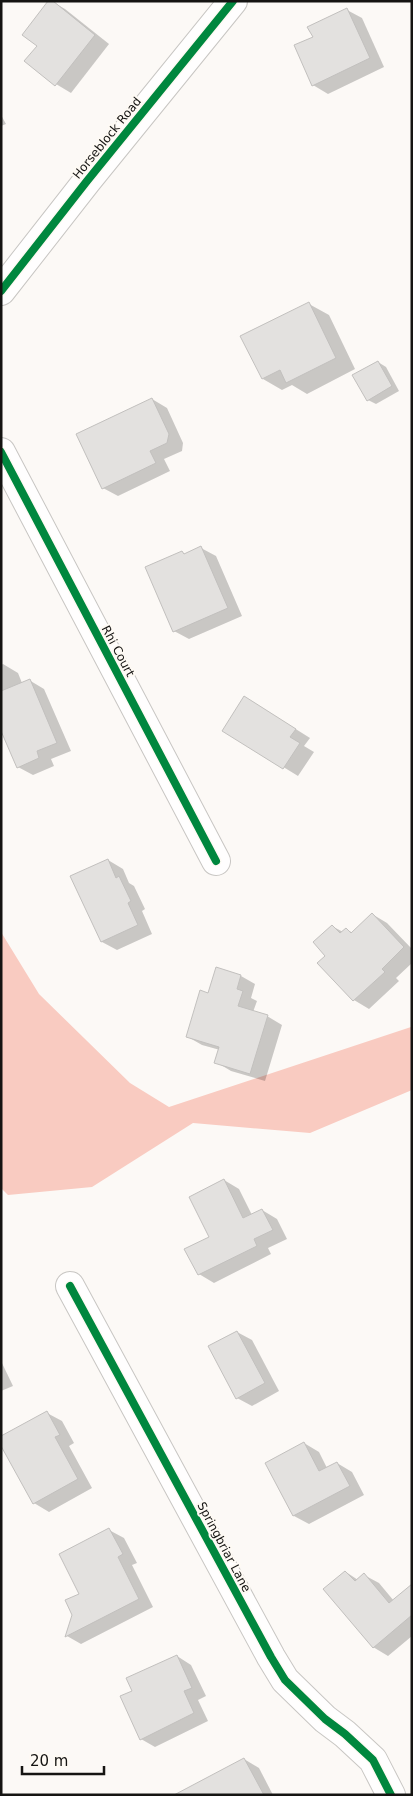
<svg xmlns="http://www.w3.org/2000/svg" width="413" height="1796" font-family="'DejaVu Sans',sans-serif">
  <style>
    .forest { fill: #f9cbc1 }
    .shadow { fill: #0003 }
    .building { fill: #e3e1df; stroke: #c2c0be }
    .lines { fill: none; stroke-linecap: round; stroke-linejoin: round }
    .minor-casing { stroke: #c8c6c3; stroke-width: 30 }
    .minor { stroke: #fffefe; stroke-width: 28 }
    .cycleway-casing { stroke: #fefaf4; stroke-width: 11 }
    .cycleway { stroke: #00873e; stroke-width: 8 }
    .labels { text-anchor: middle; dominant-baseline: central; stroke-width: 4; stroke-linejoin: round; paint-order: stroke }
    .street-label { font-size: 12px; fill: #151412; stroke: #fefaf4 }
  </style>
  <rect width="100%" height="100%" fill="#fcf9f6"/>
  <!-- forest -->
  <polygon class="forest" points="1,932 39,994 130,1083 169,1107 411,1027 412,1090 310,1133 193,1123 92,1187 8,1195 1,1188"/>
  <!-- shadow -->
  <g class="shadow">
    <polygon points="51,1 65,9 109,44 71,93 56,84 38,46"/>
    <polygon points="347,10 362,18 384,67 328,94 313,85 314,37"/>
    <polygon points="1,115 6,124 1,126"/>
    <polygon points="309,304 329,315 355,369 307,394 292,385 282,390 263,379"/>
    <polygon points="378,362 386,367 399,391 376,404 368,400"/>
    <polygon points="152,399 167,408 183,443 182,451 164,459 170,471 118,496 103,488"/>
    <polygon points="201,548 216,556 242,616 189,639 174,631 182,552 186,555"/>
    <polygon points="3,664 18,673 22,683 29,680 44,689 71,751 51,759 54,766 33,775 18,767 1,730 1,665"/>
    <polygon points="259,706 310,738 304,746 314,752 298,776 223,730"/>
    <polygon points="108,860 123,869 129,883 134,886 145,909 142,911 152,934 117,950 102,942 72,877"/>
    <polygon points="372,914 387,923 412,949 412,963 396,978 399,981 369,1009 354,1000 327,956 332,926 343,932 346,929 353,933"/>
    <polygon points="241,976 255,984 251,998 257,1001 253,1012 267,1016 282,1025 265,1081 231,1071 216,1062 220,1050 202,1045 188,1037"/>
    <polygon points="224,1180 239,1189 252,1215 262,1210 277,1219 287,1239 268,1248 271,1254 214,1283 199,1274 211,1237"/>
    <polygon points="237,1332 252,1340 279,1391 252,1406 237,1398"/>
    <polygon points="1,1361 13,1386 1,1391"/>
    <polygon points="47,1413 62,1421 74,1443 69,1446 92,1488 49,1512 34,1503"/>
    <polygon points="304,1443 319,1452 327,1468 337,1463 352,1472 364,1495 309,1524 294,1516 267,1463"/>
    <polygon points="109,1530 124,1538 137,1563 132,1565 153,1607 81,1644 67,1636"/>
    <polygon points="346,1572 358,1580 364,1575 379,1583 394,1601 412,1595 412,1636 388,1656 373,1647"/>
    <polygon points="177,1656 191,1665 206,1696 198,1700 208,1721 155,1747 141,1739 134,1691"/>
    <polygon points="244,1759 259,1768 273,1795 210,1795"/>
  </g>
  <!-- building -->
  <g class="building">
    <polygon points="48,1 53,1 95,35 55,86 24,61 37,46 22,35"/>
    <polygon points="347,8 370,58 312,86 294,45 313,37 307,27"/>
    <polygon points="309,302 336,358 286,383 280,370 262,379 240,336"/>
    <polygon points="378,361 392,386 367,401 352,375"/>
    <polygon points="152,398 169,434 167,443 150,451 156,463 102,489 76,434"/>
    <polygon points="201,546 228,608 173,632 145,567 182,551 184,554"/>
    <polygon points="30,679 57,743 37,751 39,758 17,768 1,731 1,691"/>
    <polygon points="244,696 296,729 290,737 300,743 283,769 222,731"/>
    <polygon points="108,859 116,878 119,876 131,901 128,903 138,925 101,942 70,876"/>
    <polygon points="372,913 404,947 382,969 385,972 353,1001 317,963 325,956 313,942 332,925 340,933 346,928 351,933"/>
    <polygon points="216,967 241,975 237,989 243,991 238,1006 268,1015 250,1074 214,1063 219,1047 186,1037 200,990 208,993"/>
    <polygon points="224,1179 243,1218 262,1209 273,1230 254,1239 257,1246 198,1275 184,1249 209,1237 189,1197"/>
    <polygon points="237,1331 265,1383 236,1399 208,1346"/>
    <polygon points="47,1411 60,1435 55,1437 78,1479 33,1504 1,1446 1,1436"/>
    <polygon points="304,1442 319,1471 337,1462 350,1486 293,1516 265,1463"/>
    <polygon points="109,1528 123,1554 118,1557 139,1599 65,1637 72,1615 65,1600 79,1594 59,1554"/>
    <polygon points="345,1571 355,1581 364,1573 389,1603 412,1584 412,1615 373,1648 323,1589"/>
    <polygon points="177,1655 192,1688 184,1691 194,1713 140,1740 120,1696 132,1691 126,1678"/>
    <polygon points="244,1758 264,1795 174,1795"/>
  </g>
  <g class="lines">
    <defs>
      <g id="minor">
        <polyline points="1,291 87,181 233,1"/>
        <polyline points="1,452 216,861"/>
        <polyline points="70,1286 271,1657 285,1680 325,1719 345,1734 373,1760 391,1795"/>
      </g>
    </defs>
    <!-- minor casing -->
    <use href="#minor" class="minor-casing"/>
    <!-- minor -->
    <use href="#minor" class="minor"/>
    <defs>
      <g id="cycleway">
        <polyline points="1,291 87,181 233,1"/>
        <polyline points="1,452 216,861"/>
        <polyline points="70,1286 271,1657 285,1680 325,1719 345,1734 373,1760 391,1795"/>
      </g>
    </defs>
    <!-- cycleway casing -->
    <use href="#cycleway" class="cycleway-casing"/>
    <!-- cycleway -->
    <use href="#cycleway" class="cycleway"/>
  </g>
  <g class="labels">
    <!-- street labels -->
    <g class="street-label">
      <text transform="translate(107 138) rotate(-51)">Horseblock Road</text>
      <text transform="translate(118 651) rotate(62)">Rhi Court</text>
      <text transform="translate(224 1547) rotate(62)">Springbriar Lane</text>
    </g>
  </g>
  <!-- border -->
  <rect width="413" height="1796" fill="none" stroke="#151412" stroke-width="5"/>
  <!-- scale -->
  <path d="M22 1766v8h82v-8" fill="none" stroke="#151412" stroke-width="2.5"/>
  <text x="30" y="1766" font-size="15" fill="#151412" stroke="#fefaf4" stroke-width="4" paint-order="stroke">20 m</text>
</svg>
